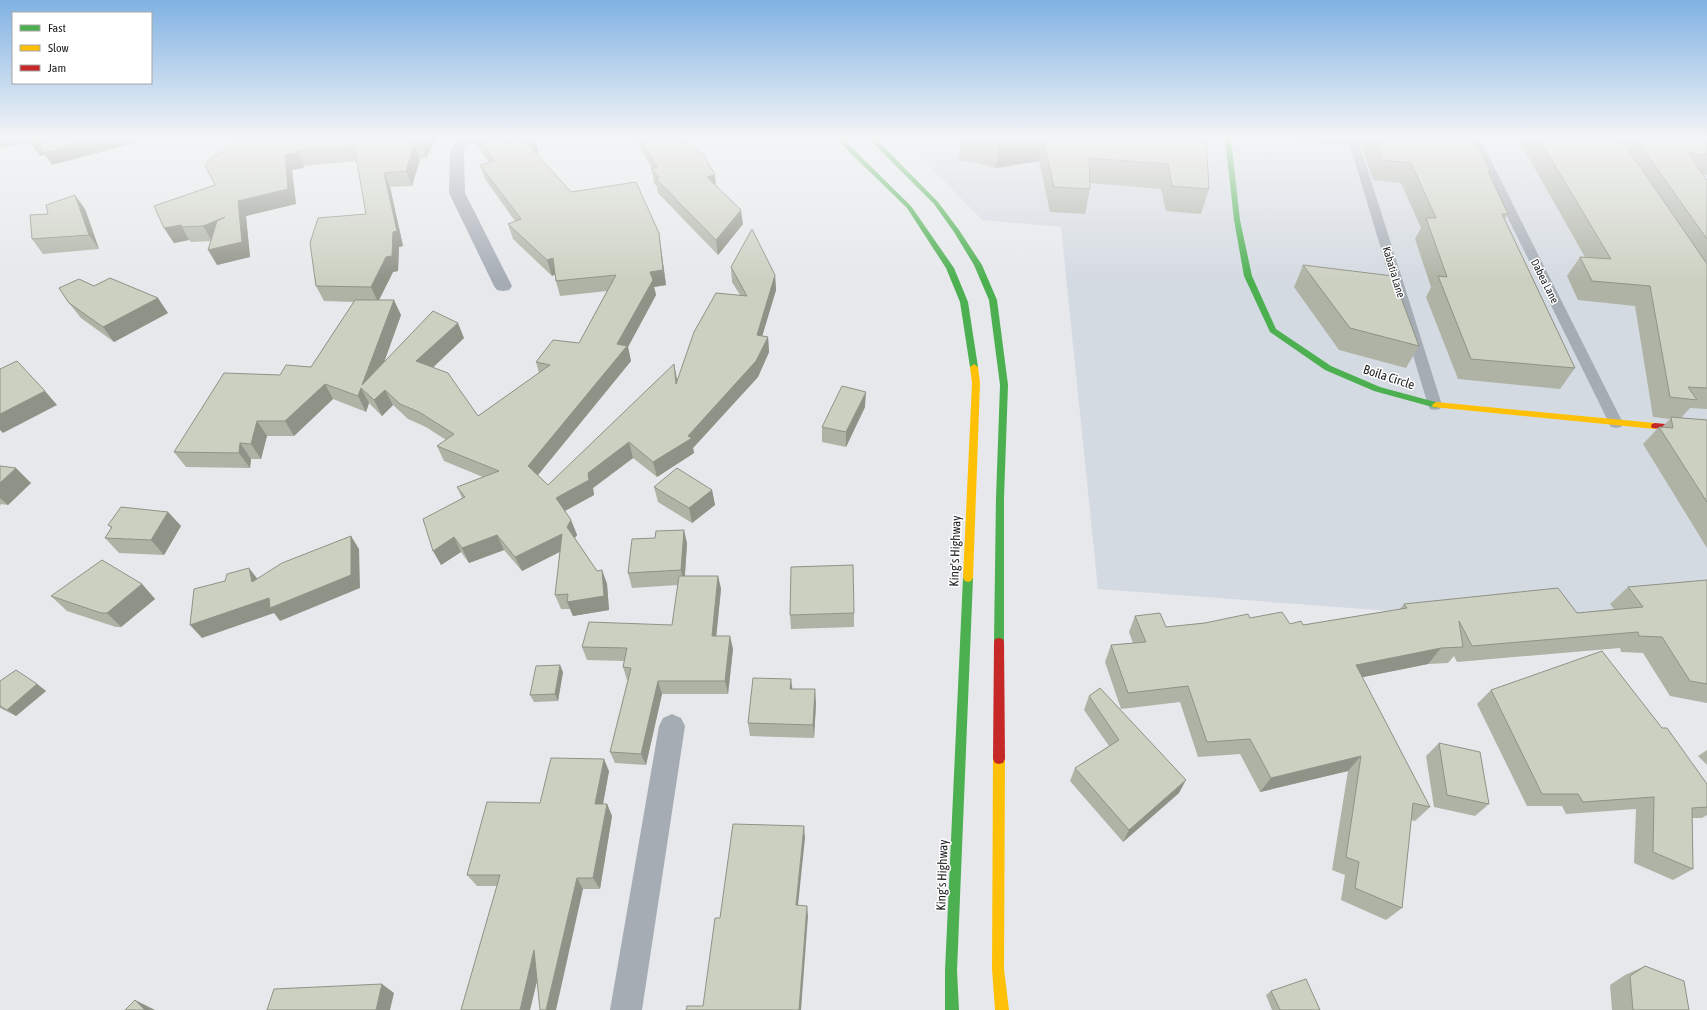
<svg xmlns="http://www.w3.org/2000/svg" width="1707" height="1010" font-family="'Asap Condensed',sans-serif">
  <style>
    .built { fill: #d4dae1 }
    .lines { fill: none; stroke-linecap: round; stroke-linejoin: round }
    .lane { fill: #a5acb4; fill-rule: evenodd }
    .street { fill: #a5acb4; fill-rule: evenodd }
    .fast { fill: #4caf50; fill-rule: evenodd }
    .slow { fill: #ffc107; fill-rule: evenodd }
    .jam { fill: #c62828; fill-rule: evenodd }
    .wall { fill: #afb3a6 }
    .shaded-wall { fill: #8f9287 }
    .building { fill: #ccd0c1; stroke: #8f9287 }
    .labels { text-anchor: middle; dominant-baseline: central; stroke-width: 3; stroke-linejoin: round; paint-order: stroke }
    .far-street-label { font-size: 11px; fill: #1d1f20; stroke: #fff }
    .street-label { font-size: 13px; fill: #1d1f20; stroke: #fff }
  </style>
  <rect width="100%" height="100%" fill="#e6e8eb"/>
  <!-- built -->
  <polygon class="built" points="903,139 1707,139 1707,618 1445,615 1098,589 1061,227 982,220"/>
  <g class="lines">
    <!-- lane -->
    <g class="lane">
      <polygon points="1348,139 1358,139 1442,405 1440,409 1435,410 1430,409 1428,405"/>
      <polygon points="1469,139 1480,139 1623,423 1621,427 1616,428 1611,427 1609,423"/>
    </g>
    <!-- street -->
    <g class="street">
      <polygon points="458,139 473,139 464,151 465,193 512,286 509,290 503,291 497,290 494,286 449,193 450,151"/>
      <polygon points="672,714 681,718 685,726 642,1010 610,1010 659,726 663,718"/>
    </g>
    <!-- fast -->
    <g class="fast">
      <polygon points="836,139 843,139 911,206 954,268 968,302 978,367 977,369 971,369 970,367 960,302 946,268 907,208"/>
      <polygon points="869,139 876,139 938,202 959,230 982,265 997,300 1008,385 1004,498 1004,642 1003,645 999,646 995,645 994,642 996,498 1000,385 989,300 974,265 954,232 934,204"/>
      <polygon points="1225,139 1231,139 1240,220 1252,276 1276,329 1331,366 1380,387 1439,403 1440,405 1439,407 1436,408 1374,391 1325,370 1270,332 1244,276 1234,220"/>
      <polygon points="968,574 971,575 973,578 957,971 959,1010 945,1010 945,971 963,578 965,575"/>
    </g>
    <!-- slow -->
    <g class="slow">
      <polygon points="974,364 978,367 980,383 973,578 971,581 968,582 965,581 963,578 972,383 970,367"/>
      <polygon points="1436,402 1655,423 1659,426 1655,429 1433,407 1432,405"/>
      <polygon points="999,754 1003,755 1005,759 1004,969 1009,1010 995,1010 992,969 993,759 995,755"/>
    </g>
    <!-- jam -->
    <g class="jam">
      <polygon points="1655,423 1707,428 1707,434 1652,428 1651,426 1652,424"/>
      <polygon points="999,638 1003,639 1004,642 1005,759 1003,763 999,764 995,763 993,759 994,642 995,639"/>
    </g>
  </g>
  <!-- wall -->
  <g class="wall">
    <polygon points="436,139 426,158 420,159 412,186 390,187 403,246 399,247 398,271 393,272 379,300 401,315 384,363 464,338 433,367 478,416 539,373 536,362 579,343 607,291 560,296 556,281 555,274 552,276 513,239 508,224 515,221 485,179 480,165 489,162 473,141 473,139 535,139 539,154 537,154 571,192 659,233 661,248 666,285 654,287 656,295 628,347 631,361 538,475 548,485 677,382 740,295 732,282 731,267 775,275 776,290 762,336 768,337 769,352 758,377 693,448 694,453 657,477 633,458 593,488 594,495 565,511 571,520 577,535 575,538 597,571 602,570 607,584 609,610 573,616 570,609 561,609 555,595 560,552 522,571 504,550 469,563 461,552 441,565 462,498 457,487 483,477 444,461 437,446 446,440 426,427 408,419 393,405 382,416 369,403 366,412 333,399 294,436 267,436 261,459 251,459 250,468 186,467 174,452 280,375 311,367 354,302 324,301 316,286 366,214 357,161 304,166 303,168 292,170 296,204 246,216 250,257 217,265 211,241 191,242 189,240 174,243 164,228 215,185 212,157"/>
    <polygon points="635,139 685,139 715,175 716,186 743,224 718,255 658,193 657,187 654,183 652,169"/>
    <polygon points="961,139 1206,139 1209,189 1201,214 1166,211 1161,189 1090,183 1090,189 1085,214 1050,212 1039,161 996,168 974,162 959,161"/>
    <polygon points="1271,139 1342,139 1340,144"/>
    <polygon points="1363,139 1474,139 1491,172 1490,174 1508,214 1505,219 1575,368 1560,389 1458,379 1426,297 1431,287 1415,239 1421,228 1401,183 1373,180 1361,143"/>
    <polygon points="1518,139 1707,139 1707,175 1703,175 1707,180 1707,409 1690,408 1681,418 1707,420 1707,548 1643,444 1659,427 1662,427 1670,419 1653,417 1635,306 1578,300 1567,276 1580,257 1585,257"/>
    <polygon points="85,209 99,249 43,254 32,239 48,214"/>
    <polygon points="1303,265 1419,346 1406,368 1339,350 1294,287"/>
    <polygon points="94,286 168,313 114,342 81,318 69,303"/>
    <polygon points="865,407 846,447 822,442 822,427"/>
    <polygon points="0,466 31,483 8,505 1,504 0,506"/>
    <polygon points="654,487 712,490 715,505 692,523 658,502"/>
    <polygon points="168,512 181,526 164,555 119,553 105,538 111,528 108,525"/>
    <polygon points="684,530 687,544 685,576 718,576 721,589 716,636 733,649 728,694 662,694 646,765 615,763 610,752 628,680 627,680 623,667 624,661 587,660 582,647 672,625 678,585 632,588 628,573 655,538"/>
    <polygon points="1707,580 1707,703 1670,696 1643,653 1621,652 1620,648 1457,662 1454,656 1448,663 1428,664 1362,677 1430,807 1415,821 1411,820 1402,908 1386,920 1341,900 1345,875 1332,870 1348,771 1260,792 1240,754 1198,757 1180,702 1121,709 1105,662 1111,645 1133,643 1129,632 1135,616 1166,627 1250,618 1290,624 1303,625 1400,609 1404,604 1577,613 1614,609 1610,604 1628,587"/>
    <polygon points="142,584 155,599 121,627 116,627 67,611 51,596"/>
    <polygon points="854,613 854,627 791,629 790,615"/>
    <polygon points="563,672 558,701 534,702 530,695"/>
    <polygon points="0,681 37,684 46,691 16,716 0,708"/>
    <polygon points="792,689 816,703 814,738 750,736 748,723"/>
    <polygon points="1491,690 1662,728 1707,784 1707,815 1702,818 1692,818 1693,869 1673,880 1634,863 1636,809 1566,814 1562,806 1527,806 1477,704"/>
    <polygon points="1089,696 1179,793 1123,842 1070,781 1075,768 1109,746 1084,710"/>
    <polygon points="1439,743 1489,804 1475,816 1434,807 1426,756"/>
    <polygon points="1707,750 1707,765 1698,756"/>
    <polygon points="609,771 603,804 607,804 612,816 600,889 583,889 537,981 530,1010 461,1010 497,886 477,886 467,875 540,803"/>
    <polygon points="1645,966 1689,1010 1612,1010 1610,985 1625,975"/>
    <polygon points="1271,991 1320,1010 1272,1010 1266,995"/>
  </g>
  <!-- shaded-wall -->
  <g class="shaded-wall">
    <polygon points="0,139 39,140 0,148"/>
    <polygon points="94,139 135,139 135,143 52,165 45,155 40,156 31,144 39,142"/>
    <polygon points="424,139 436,139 426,158 421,144"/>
    <polygon points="535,139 539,154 530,156 526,142"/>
    <polygon points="1028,139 1042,139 1039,161 996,168 999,144"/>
    <polygon points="414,144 420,159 412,186 406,171"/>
    <polygon points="297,151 304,166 303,168 292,170 296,204 246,216 250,257 217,265 208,250 238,201 285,155"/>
    <polygon points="384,173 390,187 403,246 399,247 398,271 393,272 378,302 371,287 386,257"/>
    <polygon points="715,175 716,190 707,177"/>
    <polygon points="75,195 85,209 99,249 89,235"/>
    <polygon points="741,210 743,224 718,255 716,240"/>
    <polygon points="225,217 212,241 203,226"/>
    <polygon points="181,225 189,240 174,243 164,228"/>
    <polygon points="659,233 661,248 666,285 654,287 656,295 628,347 631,361 533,481 528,466 617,344 650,272"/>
    <polygon points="553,258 558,273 552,276 547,260"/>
    <polygon points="775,275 776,290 758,350 757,335"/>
    <polygon points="158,298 168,313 114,342 103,327"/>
    <polygon points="394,300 401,315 371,398 362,385"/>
    <polygon points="458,323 464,338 423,377 416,361"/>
    <polygon points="768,337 769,352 758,377 693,448 694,453 657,477 653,462 688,436"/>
    <polygon points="674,364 677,379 679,400 676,384"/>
    <polygon points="325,384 333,399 294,436 285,421"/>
    <polygon points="361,388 369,403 366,412 358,396"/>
    <polygon points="385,390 393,405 382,416 374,400"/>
    <polygon points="45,391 57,405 3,433 0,430 0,414"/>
    <polygon points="866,392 865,407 846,447 846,432"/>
    <polygon points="257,421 267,436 261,459 251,444"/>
    <polygon points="629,442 633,458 593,488 594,495 561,513 556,498"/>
    <polygon points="240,443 251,459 250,468 239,453"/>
    <polygon points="16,468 31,483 8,505 0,498 0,483"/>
    <polygon points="712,490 715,505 692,523 689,508"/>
    <polygon points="168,512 181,526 164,555 151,540"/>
    <polygon points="571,520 577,535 572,541 567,527"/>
    <polygon points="684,530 687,544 684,585 681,570"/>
    <polygon points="562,534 567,548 522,571 515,557"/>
    <polygon points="497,535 504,550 469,563 462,548"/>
    <polygon points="351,536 359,549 360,588 280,621 274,613 202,638 190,625"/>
    <polygon points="454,537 461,552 441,565 433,551"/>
    <polygon points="249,568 259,581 252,582"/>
    <polygon points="602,570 607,584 609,610 573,616 567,602"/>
    <polygon points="718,576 721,589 715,649 712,636"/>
    <polygon points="142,584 155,599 121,627 107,613"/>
    <polygon points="730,636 733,649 728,694 725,681"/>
    <polygon points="1441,648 1428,664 1344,681 1356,665"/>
    <polygon points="560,665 563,672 558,701 555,694"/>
    <polygon points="791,679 793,693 790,689"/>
    <polygon points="658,681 662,694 646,765 641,754"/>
    <polygon points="37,684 46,691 16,716 7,710"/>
    <polygon points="815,689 816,703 814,738 813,725"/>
    <polygon points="1361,756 1348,771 1260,792 1271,778"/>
    <polygon points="604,759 609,771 601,815 595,804"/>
    <polygon points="1186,780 1179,793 1123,842 1129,830"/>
    <polygon points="607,804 612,816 600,889 593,878"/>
    <polygon points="804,826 805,838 797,915 796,905"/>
    <polygon points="577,878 583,889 556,1010 546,1010"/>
    <polygon points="807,906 808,916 801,1010 799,1010"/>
    <polygon points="534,950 542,960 530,1010 520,1010"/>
    <polygon points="382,984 394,993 390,1010 376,1010"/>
    <polygon points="135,1000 155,1010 145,1010"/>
  </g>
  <!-- building -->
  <g class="building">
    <polygon points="31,139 94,139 43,153 39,142 31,144"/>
    <polygon points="233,139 424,139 421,144 414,144 406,171 384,173 397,231 393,232 392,256 386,257 371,287 316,286 310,243 318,218 366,214 354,146 297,151 297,153 285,155 288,189 238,201 242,242 208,250 217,221 225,217 203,226 182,227 181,225 164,228 154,206 215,185 205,165 212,157 222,153"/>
    <polygon points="478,139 535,139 526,142 571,192 636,182 659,233 663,270 650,272 653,280 617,344 627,346 528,466 548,485 674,364 676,384 694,332 716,293 747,296 731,267 752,229 775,275 757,335 768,337 756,361 688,436 692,438 653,462 629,442 588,473 589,480 556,498 571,520 567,527 597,571 602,570 604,596 567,602 568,594 555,595 562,534 515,557 497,535 462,548 454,537 433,551 423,519 465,497 457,487 499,471 437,446 454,434 419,412 400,404 385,390 374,400 361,388 358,396 325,384 285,421 257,421 251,444 240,443 239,453 174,452 224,373 280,375 286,365 311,367 355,300 394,300 362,385 433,311 458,323 416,361 448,373 478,416 550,365 536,362 553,340 579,343 616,275 556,281 553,258 547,260 508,224 521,219 480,165 495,161"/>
    <polygon points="640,139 685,139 703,154 715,175 707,177 741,210 716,240 656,179 659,178 651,169 657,167"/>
    <polygon points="983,139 1028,139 999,144"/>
    <polygon points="1043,139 1206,139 1209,189 1172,186 1168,164 1089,158 1090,189 1054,187"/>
    <polygon points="1375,139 1474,139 1491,172 1488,171 1508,214 1502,214 1575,368 1471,359 1438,276 1447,277 1426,218 1436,218 1411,163 1382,160"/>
    <polygon points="1539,139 1621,139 1707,264 1707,388 1688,387 1697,400 1670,397 1650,286 1592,281 1580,257 1611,259"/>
    <polygon points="1636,139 1707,139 1707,155 1688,153 1707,180 1707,239"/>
    <polygon points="75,195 89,235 32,239 30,215 48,214 46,205"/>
    <polygon points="1303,265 1393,276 1419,346 1350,328"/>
    <polygon points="110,278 158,298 103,327 69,303 59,288 79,279 94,286"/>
    <polygon points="17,361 45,391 0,414 0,369"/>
    <polygon points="842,386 866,392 846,432 822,427"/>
    <polygon points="1671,417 1707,420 1707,502 1659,427 1673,428"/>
    <polygon points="0,466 16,468 0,483"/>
    <polygon points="677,468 712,490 689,508 654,487"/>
    <polygon points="121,507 168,512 151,540 105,538 112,527 108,525"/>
    <polygon points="684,530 681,570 628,573 632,539 655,538 656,531"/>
    <polygon points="351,536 351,575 270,608 269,598 190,625 194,589 225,581 227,574 249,568 252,582 282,563"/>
    <polygon points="102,560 142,584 107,613 101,613 51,596"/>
    <polygon points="853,565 854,613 790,615 791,567"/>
    <polygon points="679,576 718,576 712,636 730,636 725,681 658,681 641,754 610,752 631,668 623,667 627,648 582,647 589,622 672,625"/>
    <polygon points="1707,580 1707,684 1690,681 1662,637 1639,636 1638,632 1472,646 1459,621 1463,647 1441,648 1356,665 1430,807 1413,803 1402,908 1355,888 1359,862 1346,857 1361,756 1271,778 1250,739 1207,742 1188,686 1128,693 1111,645 1146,642 1135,616 1160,613 1166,627 1205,623 1248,614 1250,618 1282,612 1290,624 1301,621 1303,625 1407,608 1404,604 1558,588 1577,613 1643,607 1628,587"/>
    <polygon points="1602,651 1662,728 1667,728 1707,784 1707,807 1692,808 1693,869 1653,852 1654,797 1583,802 1578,794 1542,794 1491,690"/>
    <polygon points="560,665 555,694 530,695 536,666"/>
    <polygon points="16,670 37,684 7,710 0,706 0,681"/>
    <polygon points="753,678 791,679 790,689 815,689 813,725 748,723"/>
    <polygon points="1100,688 1186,780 1129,830 1075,768 1119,740 1089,696"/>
    <polygon points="1439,743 1480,752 1489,804 1447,795"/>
    <polygon points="551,758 604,759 595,804 607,804 593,878 577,878 546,1010 540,1010 534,950 520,1010 461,1010 500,875 467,875 487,802 540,803"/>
    <polygon points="733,824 804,826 796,905 807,906 799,1010 686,1010 687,1006 703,1006 715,918 720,918"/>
    <polygon points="1645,966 1684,981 1689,1010 1633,1010 1630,976"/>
    <polygon points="1306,979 1320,1010 1280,1010 1271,991"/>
    <polygon points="382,984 376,1010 267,1010 274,989"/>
    <polygon points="135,1000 145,1010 125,1010"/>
  </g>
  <!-- sky -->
  <linearGradient id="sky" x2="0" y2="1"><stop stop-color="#80b2e3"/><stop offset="0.49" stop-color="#f4f5f6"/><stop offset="1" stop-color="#f4f5f6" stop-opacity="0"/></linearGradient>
  <rect width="1707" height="281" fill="url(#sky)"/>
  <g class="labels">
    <!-- far-street labels -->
    <g class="far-street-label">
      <text transform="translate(1394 272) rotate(73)">Kabatia Lane</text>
      <text transform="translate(1545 281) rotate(63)">Dabea Lane</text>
    </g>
    <!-- street labels -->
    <g class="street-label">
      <text transform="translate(1389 377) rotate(18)">Boila Circle</text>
      <text transform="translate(955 551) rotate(-88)">King's Highway</text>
      <text transform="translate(942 875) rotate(-88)">King's Highway</text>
    </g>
  </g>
  <!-- legend -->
  <rect x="12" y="12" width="140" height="72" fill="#ffffff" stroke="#a5a5a6"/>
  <rect x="20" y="25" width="20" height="6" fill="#4caf50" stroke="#a5a5a6"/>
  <text x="48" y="32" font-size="12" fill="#1d1f20">Fast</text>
  <rect x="20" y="45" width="20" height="6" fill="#ffc107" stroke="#a5a5a6"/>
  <text x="48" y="52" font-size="12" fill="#1d1f20">Slow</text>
  <rect x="20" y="65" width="20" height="6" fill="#c62828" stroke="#a5a5a6"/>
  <text x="48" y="72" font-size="12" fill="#1d1f20">Jam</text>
</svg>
